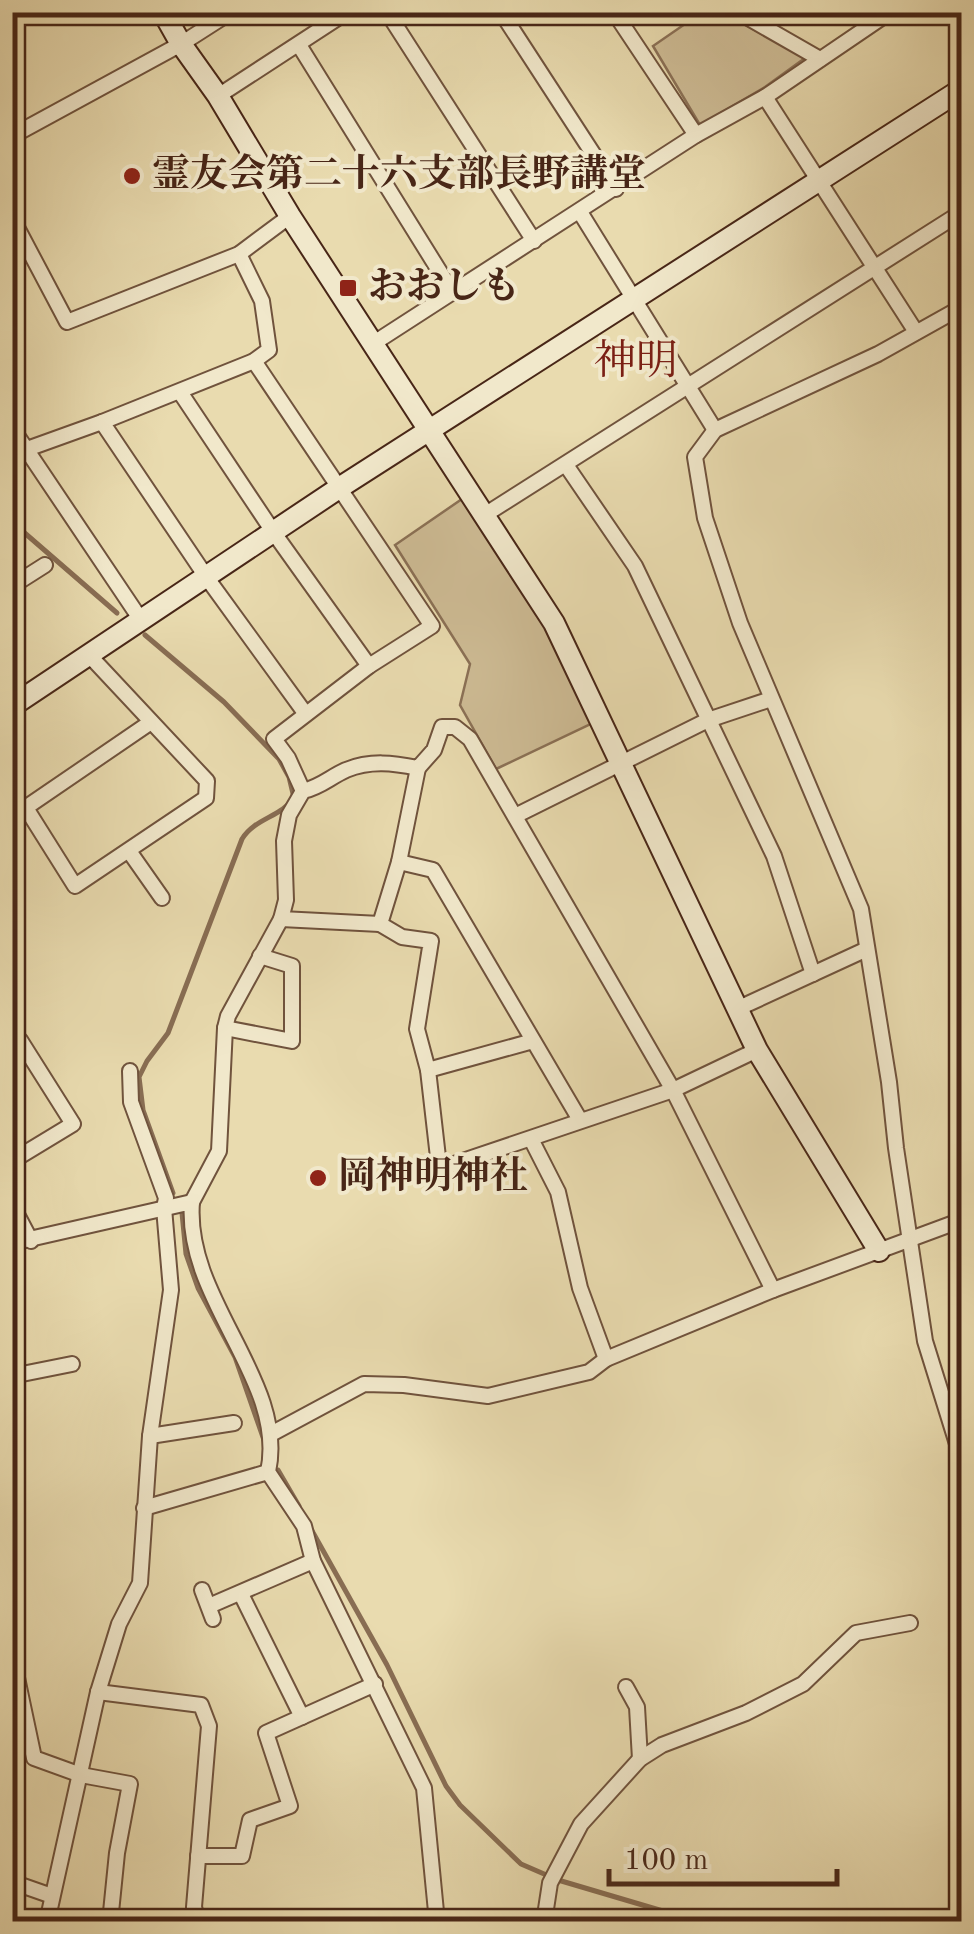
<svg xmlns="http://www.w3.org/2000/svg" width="974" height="1934" font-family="'Old Standard TT','Noto Serif JP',serif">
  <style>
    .green { fill: #cebc95; stroke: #8b7156; stroke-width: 2.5 }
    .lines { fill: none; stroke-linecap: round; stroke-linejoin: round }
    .stream { stroke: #886d53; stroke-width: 5 }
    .street-casing { stroke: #70533d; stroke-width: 18 }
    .secondary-casing { stroke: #482617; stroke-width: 24 }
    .street { stroke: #f1e8cb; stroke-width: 14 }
    .secondary { stroke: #f1e8cb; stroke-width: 20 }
    .poi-dot { fill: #8f2418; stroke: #f1e8cb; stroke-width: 4 }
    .labels { text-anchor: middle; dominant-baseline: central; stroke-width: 8; stroke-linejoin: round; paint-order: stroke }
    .poi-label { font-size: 38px; font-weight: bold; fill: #482617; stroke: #f1e8cb; text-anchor: start }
    .quarter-label { font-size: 42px; fill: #7a1f14; stroke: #f1e8cb }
  </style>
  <rect width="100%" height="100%" fill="#e9dbaf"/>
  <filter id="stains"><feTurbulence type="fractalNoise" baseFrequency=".002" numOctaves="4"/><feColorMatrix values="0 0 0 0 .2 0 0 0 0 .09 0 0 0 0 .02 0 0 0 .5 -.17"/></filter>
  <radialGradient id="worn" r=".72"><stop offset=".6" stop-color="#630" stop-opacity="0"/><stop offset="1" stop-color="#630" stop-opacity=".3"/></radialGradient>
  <!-- green -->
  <g class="green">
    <polygon points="701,13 724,13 805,58 765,87 700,125 653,46"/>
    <polygon points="462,499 555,637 593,723 496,769 460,705 470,664 395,545"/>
  </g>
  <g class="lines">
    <!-- stream -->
    <g class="stream">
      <polyline points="12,522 117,613"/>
      <path d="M145,635L224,702L279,759L289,777L294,798C281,817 255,818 242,839L168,1033L147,1061L139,1077L143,1110L173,1193"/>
      <polyline points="182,1213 186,1254 198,1288 235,1357 265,1443"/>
      <polyline points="278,1470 299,1506"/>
      <polyline points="311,1529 387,1665 446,1786 460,1805 521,1864 558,1880 700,1922"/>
    </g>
    <defs>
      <g id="street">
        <polyline points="387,12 534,241"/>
        <polyline points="501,12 616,189"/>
        <polyline points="614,12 696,135"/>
        <polyline points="738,12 820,59"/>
        <polyline points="299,45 453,293"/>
        <polyline points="218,96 347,12"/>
        <polyline points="765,97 916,332"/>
        <polyline points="12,136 181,44 231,12"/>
        <polyline points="580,212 715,430"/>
        <polyline points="12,218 67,322 239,254 290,216"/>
        <polyline points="239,254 262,301 269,350 254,361 102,422 207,578 305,713"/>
        <polyline points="962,307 878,354 715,430 695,457 705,518 740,623 861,909 889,1082 896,1148 925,1341 962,1460"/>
        <polyline points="374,343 696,135 765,97 890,12"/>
        <polyline points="254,361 432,626 369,666 274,739 288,758 303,791"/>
        <polyline points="180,392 274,533 369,666"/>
        <polyline points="12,428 141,620"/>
        <polyline points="27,449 102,422"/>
        <polyline points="566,465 635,566 774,856 813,974"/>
        <polyline points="483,516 962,212"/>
        <polyline points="12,586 45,565"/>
        <polyline points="418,768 399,862 380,924 402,937 431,941 417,1029 428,1070"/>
        <polyline points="26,808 75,886 206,798 207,781 89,655"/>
        <polyline points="515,816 708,720 771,699"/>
        <polyline points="12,817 151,722"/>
        <polyline points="129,851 162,898"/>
        <polyline points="399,862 433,870 580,1120"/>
        <polyline points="281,919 380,924"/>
        <polyline points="739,1008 867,949"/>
        <polyline points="225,1028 292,1041 292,966 260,956"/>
        <polyline points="533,1041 428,1070 439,1166 451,1165 673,1090 757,1050"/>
        <polyline points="12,1044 20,1040 73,1124 12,1161"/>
        <polyline points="531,1139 558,1192 580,1288 606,1359 773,1290 962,1220"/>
        <path d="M192,1202L219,1151L225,1028L228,1016L281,919L286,900L284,841L289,815L303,791C321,787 330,777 346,770C371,760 393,763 418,768L434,750L442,727H455L470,739L673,1090L773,1290"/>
        <polyline points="12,1205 31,1241"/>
        <path d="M12,1243L192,1202C184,1300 288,1381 268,1472L304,1526L313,1561L424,1788L437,1922"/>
        <polyline points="12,1376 72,1364"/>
        <polyline points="271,1434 364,1384 404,1385 488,1396 589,1372 606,1359"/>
        <polyline points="150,1436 234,1423"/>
        <polyline points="144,1508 268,1472"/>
        <polyline points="202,1590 213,1619"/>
        <polyline points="241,1594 302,1717"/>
        <polyline points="209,1606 313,1561"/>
        <polyline points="12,1654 34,1758 81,1775 130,1784 117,1853 110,1922"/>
        <polyline points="626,1687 637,1707 640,1759"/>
        <polyline points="98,1692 201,1705 209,1726 194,1907 198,1922"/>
        <polyline points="198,1856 242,1856 250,1820 290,1806 266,1733 375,1684"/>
        <polyline points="12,1882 52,1896"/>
        <polyline points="47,1922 98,1692 119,1624 140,1583 150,1436 171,1290 164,1208 166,1198 131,1102 130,1071"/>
        <polyline points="544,1922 550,1883 581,1824 640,1759 662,1745 746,1713 803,1684 856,1633 910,1623"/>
      </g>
      <g id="secondary">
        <polyline points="163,12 181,44 218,96 290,216 554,623 757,1050 879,1251"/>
        <polyline points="12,706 339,488 962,89"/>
      </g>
    </defs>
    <!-- street casing -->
    <use href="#street" class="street-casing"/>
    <!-- secondary casing -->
    <use href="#secondary" class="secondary-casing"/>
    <!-- street -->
    <use href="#street" class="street"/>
    <!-- secondary -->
    <use href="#secondary" class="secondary"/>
  </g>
  <!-- markers -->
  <g class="poi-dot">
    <circle cx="132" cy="176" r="10"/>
    <rect x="338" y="278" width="20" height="20" rx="5"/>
    <circle cx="318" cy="1178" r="10"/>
  </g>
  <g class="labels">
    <!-- poi labels -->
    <g class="poi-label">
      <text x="152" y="176">霊友会第二十六支部長野講堂</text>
      <text x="368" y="288">おおしも</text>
      <text x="338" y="1178">岡神明神社</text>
    </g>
    <!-- quarter labels -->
    <g class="quarter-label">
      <text x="636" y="363">神明</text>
    </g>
  </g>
  <!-- margin -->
  <rect width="974" height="1934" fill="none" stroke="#e9dbaf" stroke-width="50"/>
  <rect x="15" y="15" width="944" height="1904" fill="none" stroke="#482617" stroke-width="5"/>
  <rect x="25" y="25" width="924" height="1884" fill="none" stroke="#482617" stroke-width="2.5"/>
  <!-- scale -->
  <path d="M609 1869v15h228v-15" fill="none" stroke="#482617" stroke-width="5"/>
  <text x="624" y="1869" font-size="30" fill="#482617" stroke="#f1e8cb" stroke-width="8" paint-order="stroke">100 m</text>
  <rect width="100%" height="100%" filter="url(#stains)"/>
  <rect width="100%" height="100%" fill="url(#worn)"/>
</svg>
